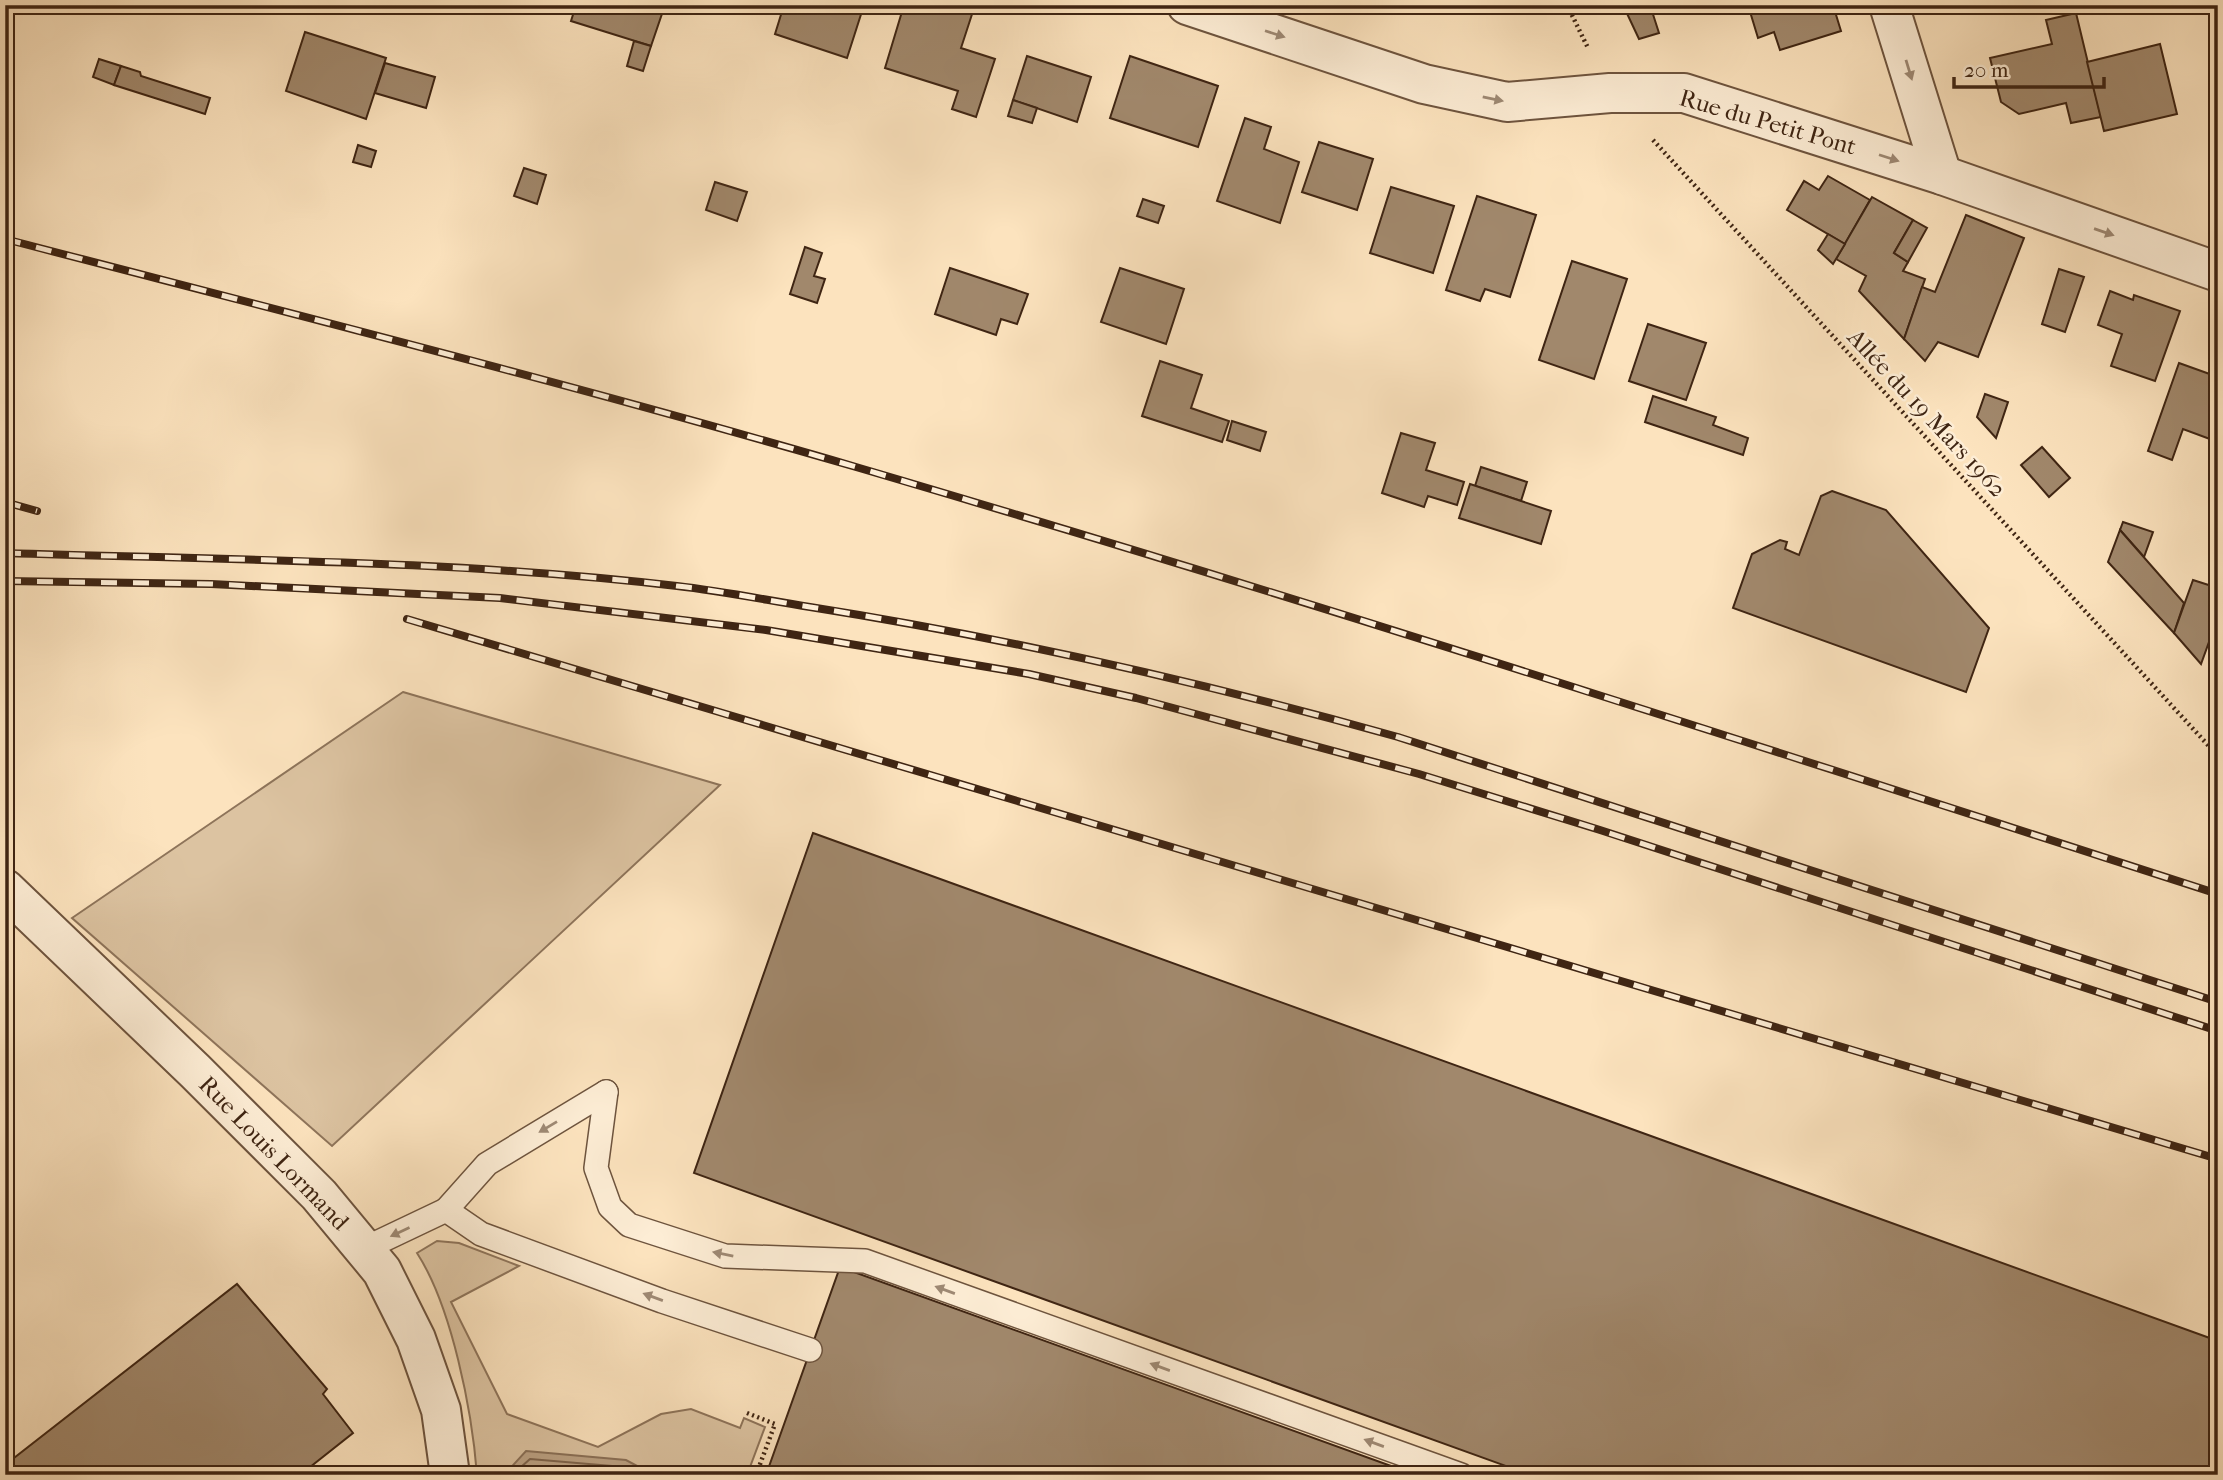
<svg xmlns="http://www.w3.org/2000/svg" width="2223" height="1480" font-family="'IM FELL French Canon',serif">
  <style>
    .green { fill: #dcc3a1; stroke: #8e745a; stroke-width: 2 }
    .water { fill: #bca284; stroke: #8a7057; stroke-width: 2 }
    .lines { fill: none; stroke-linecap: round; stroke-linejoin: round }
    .shore { stroke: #7e644c; stroke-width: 2 }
    .building { fill: #a1886c; stroke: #3f2513; stroke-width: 2 }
    .service-casing { stroke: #6e543e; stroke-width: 26 }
    .minor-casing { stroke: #6e543e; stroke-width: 42 }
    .tertiary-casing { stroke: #6e543e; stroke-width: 42 }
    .path { stroke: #3f2513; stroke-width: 4.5; stroke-dasharray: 2 3.5; stroke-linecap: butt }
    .service { stroke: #fdedd5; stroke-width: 23 }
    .minor { stroke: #fdedd5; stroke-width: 38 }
    .tertiary { stroke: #fdedd5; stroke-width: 38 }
    .rail-casing { stroke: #3f2513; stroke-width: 8 }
    .rail { stroke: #fdedd5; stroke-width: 5; stroke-dasharray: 16; stroke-linecap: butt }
    .oneway { fill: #9e8974 }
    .labels { text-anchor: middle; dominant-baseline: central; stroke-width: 5; stroke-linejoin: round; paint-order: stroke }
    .street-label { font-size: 24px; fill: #3f2513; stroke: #fdedd5 }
  </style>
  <rect width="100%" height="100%" fill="#fce3be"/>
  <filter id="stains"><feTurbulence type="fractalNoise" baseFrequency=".00286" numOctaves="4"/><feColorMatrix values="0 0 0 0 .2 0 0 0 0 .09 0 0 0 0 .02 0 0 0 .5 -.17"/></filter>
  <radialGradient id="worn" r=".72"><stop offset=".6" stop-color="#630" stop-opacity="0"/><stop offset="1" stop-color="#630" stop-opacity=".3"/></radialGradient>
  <!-- green -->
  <g class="green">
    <polygon points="403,692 720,785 332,1146 72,918"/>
    <path d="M437,1241L459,1243L519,1266L451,1302L507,1414L598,1447L661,1414L691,1409L740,1428L744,1418L765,1427L747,1475H477C472,1411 452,1307 417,1253Z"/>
  </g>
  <!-- water -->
  <polygon class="water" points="526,1451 626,1460 654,1475 504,1475"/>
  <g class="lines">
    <!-- shore -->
    <g class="shore">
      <polyline points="512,1475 530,1459 624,1467 638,1475"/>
      <polyline points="524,1475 533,1468 610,1475"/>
    </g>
  </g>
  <!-- building -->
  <g class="building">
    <polygon points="576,5 665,5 651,46 571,21"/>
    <polygon points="784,5 864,5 847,58 775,34"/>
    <polygon points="904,5 975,5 961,48 995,59 976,117 952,109 958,91 885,68"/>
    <polygon points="1623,5 1650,5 1659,33 1639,39"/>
    <polygon points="1748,5 1833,5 1841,31 1780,50 1774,32 1758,38"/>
    <polygon points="2076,13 2101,117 2071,123 2066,103 2019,114 2001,102 1990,58 2052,44 2046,20"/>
    <polygon points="305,32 386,58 366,119 286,91"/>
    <polygon points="634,41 651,46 643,71 627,66"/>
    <polygon points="2160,44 2177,114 2104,131 2087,62"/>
    <polygon points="1027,56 1091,77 1077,122 1013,100"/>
    <polygon points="1130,56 1218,86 1198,147 1110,118"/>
    <polygon points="99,59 121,66 114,85 93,77"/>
    <polygon points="385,63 435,77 426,108 375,93"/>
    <polygon points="121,66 140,72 141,76 210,98 205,114 114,85"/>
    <polygon points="1013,100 1037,108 1032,123 1008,116"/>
    <polygon points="1245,118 1271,127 1264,149 1299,162 1280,223 1217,201"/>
    <polygon points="1319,142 1373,159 1357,210 1302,192"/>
    <polygon points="358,145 376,151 371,167 353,162"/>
    <polygon points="524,168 546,175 537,204 514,196"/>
    <polygon points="1828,176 1870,200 1845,244 1787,210 1804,181 1819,190"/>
    <polygon points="715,182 747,192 737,221 706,210"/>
    <polygon points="1391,187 1454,206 1433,273 1370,253"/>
    <polygon points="1477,196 1536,215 1510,297 1485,289 1480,301 1446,290"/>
    <polygon points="1872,197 1913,220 1894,253 1908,262 1903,271 1925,279 1904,339 1859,291 1866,276 1836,259"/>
    <polygon points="1143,199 1164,206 1158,223 1137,216"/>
    <polygon points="1966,215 2024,238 1978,357 1938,342 1925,361 1904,339 1922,287 1935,292"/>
    <polygon points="1913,220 1927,228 1908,262 1894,253"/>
    <polygon points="1828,234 1845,244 1833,264 1818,250"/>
    <polygon points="805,247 822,253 814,276 825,279 817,303 790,294"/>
    <polygon points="1572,261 1627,279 1594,379 1539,360"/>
    <polygon points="950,268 1028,294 1017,324 1001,319 996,335 935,314"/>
    <polygon points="1120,268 1184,289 1166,344 1101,322"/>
    <polygon points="2059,269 2084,277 2065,332 2042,324"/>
    <polygon points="2110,291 2133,300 2134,295 2180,311 2155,381 2111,366 2122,334 2098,325"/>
    <polygon points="1648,324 1706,343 1686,400 1629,381"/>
    <polygon points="1160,361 1202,375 1191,408 1229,421 1222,442 1142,416"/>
    <polygon points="2179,363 2218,377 2218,442 2183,429 2172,460 2148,451"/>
    <polygon points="1985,394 2008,402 1996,438 1977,417"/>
    <polygon points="1653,396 1716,417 1713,425 1748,438 1743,455 1645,422"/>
    <polygon points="1232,421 1266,432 1260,451 1227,440"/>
    <polygon points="1401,433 1435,443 1426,470 1464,482 1457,505 1428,496 1424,507 1382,493"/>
    <polygon points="2042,447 2070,478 2049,497 2021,465"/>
    <polygon points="1481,467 1527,482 1521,501 1475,486"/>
    <polygon points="1470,484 1551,511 1541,544 1459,518"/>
    <polygon points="1832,491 1886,510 1989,628 1966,692 1733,608 1752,554 1780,540 1787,542 1785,549 1799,555 1821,496"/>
    <polygon points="2123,522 2153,532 2144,557 2120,530"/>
    <polygon points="2120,530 2184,603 2174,633 2108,562"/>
    <polygon points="2193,580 2218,588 2218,617 2201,664 2174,633"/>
    <polygon points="813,833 2218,1341 2218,1475 1531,1475 694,1173"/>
    <polygon points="840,1267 1416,1475 766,1475"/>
    <polygon points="237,1284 327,1389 323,1394 353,1433 300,1475 5,1475 5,1465"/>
  </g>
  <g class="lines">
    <defs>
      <g id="service">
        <polyline points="606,1092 596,1168 610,1207 629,1225 725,1256 865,1261 1461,1475"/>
        <polyline points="446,1210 487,1164 606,1092"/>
        <polyline points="364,1249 446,1210 481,1234 662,1301 810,1350"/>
      </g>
      <g id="minor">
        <polyline points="1889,5 1942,175"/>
        <polyline points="5,889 195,1071 319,1195 382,1271 416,1339 441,1410 450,1475"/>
      </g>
      <polyline id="tertiary" points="1187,5 1424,84 1507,102 1610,93 1684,93 1942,175 2218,272"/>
    </defs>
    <!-- service casing -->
    <use href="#service" class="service-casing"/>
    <!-- minor casing -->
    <use href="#minor" class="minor-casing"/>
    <!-- tertiary casing -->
    <use href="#tertiary" class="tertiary-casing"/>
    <!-- path -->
    <g class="path">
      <polyline points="1567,5 1588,48"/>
      <polyline points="1653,140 2218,756"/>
      <polyline points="747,1413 775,1424 756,1475"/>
    </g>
    <!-- service -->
    <use href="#service" class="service"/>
    <!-- minor -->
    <use href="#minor" class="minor"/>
    <!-- tertiary -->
    <use href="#tertiary" class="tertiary"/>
    <defs>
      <g id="rail">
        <path d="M5,239C289,313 575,385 856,467C1313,601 1765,748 2218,894"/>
        <polyline points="5,502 37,511"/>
        <path d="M5,553C229,560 454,560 677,586C722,591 766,600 810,607C1008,638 1205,683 1398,737L2218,1002"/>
        <polyline points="5,581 211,584 500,598 766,630 1029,674 1136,698 1419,774 1600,830 2218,1031"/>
        <polyline points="407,619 2218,1159"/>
      </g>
    </defs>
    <!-- rail casing -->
    <use href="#rail" class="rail-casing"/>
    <!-- rail -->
    <use href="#rail" class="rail"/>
  </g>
  <!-- one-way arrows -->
  <defs><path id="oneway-solid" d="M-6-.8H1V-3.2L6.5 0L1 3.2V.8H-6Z" transform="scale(1.75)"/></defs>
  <g class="oneway">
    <use href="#oneway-solid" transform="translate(1275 34) rotate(18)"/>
    <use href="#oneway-solid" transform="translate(1909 70) rotate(73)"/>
    <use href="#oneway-solid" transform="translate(1493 99) rotate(12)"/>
    <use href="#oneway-solid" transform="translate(1889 158) rotate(18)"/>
    <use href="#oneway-solid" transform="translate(2104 232) rotate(19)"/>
    <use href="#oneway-solid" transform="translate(548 1127) rotate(149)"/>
    <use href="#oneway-solid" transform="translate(400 1232) rotate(155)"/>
    <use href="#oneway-solid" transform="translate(723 1254) rotate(-169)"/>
    <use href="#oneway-solid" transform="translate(945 1290) rotate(-160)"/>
    <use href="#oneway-solid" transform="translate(653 1297) rotate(-160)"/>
    <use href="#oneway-solid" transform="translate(1160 1367) rotate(-160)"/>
    <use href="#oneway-solid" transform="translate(1374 1443) rotate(-160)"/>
  </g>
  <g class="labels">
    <!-- street labels -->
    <g class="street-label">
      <text transform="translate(1768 122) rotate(16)">Rue du Petit Pont</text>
      <text transform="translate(1927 413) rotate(47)">Allée du 19 Mars 1962</text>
      <text transform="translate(274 1153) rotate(46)">Rue Louis Lormand</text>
    </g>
  </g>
  <!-- margin -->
  <rect width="2223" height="1480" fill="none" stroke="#fce3be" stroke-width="28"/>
  <rect x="7" y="7" width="2209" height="1466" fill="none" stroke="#3f2513" stroke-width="3.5"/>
  <rect x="14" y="14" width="2195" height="1452" fill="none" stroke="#3f2513" stroke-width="2"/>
  <!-- scale -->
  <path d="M1954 77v10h150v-10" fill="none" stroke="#3f2513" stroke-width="3.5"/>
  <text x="1964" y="77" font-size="21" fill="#3f2513" stroke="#fdedd5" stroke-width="5" paint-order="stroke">20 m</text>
  <rect width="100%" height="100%" filter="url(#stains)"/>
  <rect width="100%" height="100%" fill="url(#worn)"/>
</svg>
